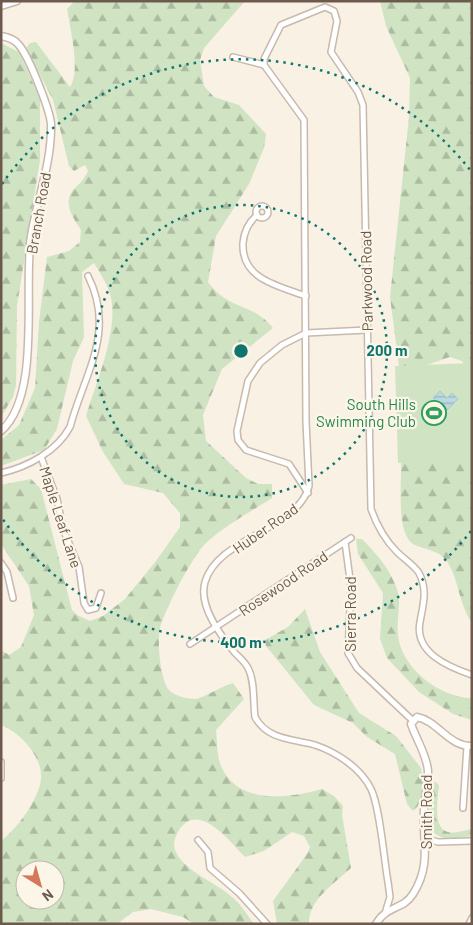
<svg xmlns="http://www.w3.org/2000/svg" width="473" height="925" font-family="Barlow,sans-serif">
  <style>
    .forest { fill: url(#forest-firs); fill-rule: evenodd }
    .park { fill: #d0e4c4 }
    .water { fill: url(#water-rules); stroke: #a2c7d0 }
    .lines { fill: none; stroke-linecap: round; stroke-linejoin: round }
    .minor-casing { stroke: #c8b9ac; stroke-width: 8 }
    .tertiary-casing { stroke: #c8b9ac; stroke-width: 9 }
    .minor { stroke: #fff; stroke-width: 5 }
    .tertiary { stroke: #fff; stroke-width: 6 }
    .ring { fill: none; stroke: #0f766e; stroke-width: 2.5; stroke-dasharray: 2.5 5 }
    .labels { text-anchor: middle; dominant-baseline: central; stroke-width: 4.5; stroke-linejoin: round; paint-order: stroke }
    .street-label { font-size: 15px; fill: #6e5a4d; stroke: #fcf6e9 }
    .leisure-label { font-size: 15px; fill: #27864d; stroke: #fcf6e9; text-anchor: end }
    .centre { fill: #0f766e; stroke: #fcf6e9; stroke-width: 2.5 }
    .ring-label { font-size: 15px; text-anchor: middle; font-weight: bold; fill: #0f766e; stroke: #fcf6e9; stroke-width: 4.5; stroke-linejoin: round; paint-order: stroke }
  </style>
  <defs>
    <pattern id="forest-firs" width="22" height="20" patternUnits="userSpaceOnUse" patternTransform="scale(1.25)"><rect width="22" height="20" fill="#d0e4c4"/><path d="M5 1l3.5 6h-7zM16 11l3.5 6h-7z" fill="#adbca1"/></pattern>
    <pattern id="water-rules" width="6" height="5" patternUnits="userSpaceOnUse" patternTransform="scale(1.25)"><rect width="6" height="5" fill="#bbd9e0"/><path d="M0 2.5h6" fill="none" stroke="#9cb3b8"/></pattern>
  </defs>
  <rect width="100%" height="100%" fill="#f9f1e4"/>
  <!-- forest -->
  <g class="forest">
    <path d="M75,1H245L204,48L200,60L204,86L214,97L239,105L266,134L264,148L249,184L216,236L208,282C229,311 252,302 273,328L222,369L203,415L206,441L246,478L258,484H272V498C252,511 221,528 205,544C192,557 165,609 160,628C157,641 160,682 170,691C175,696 188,699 195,699C201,699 222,686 233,683L244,699L216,730C217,739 217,751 219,760C233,806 287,799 322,789L334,796L343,806L342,815L351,868C335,883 308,900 309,924H277L273,901L307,854L310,847L304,836L292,832L264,851L245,857C230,842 199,800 179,830C175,837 172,844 176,852C185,872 216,882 232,897C241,904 247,915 254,924H194L183,917L151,909L133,912L117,924H1V841C17,829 39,799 41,779C43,757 20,732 1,725V650L9,655L21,647L34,615L29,586L1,544V485L31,479L41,489L72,610L77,615L90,621L103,616L125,599L156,561L180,527V513L163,493L124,484L103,452L86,416C96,383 120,327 110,294C107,283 99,272 94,263L82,272L84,337L73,361L57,429L44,450L1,466V440L19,425L35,388L39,322L47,257L69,251L80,242L81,230C72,216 61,201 76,187C81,182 85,178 88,171L85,165L74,171L69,166L53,100L26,48L30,43L36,42L70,87C81,71 70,28 67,9ZM25,870H55V900H25Z"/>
    <polygon points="380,1 472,1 472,383 462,361 450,357 400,374 390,297 409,117 410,78 386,26"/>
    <polygon points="1,43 19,52 40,99 40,160 17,306 16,385 13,397 1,417"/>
    <path d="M472,413V623C459,604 459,581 448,563C441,551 427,550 415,545C395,536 402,481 401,462Z"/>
    <path d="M356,539H362C376,553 390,569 397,589C402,604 396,620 398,635C401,668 440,698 472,698V720L453,714L419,692L387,658L380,639L383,593L358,554Z"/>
    <polygon points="305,609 320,652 359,713 396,736 421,768 425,788 418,806 413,811 407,804 395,754 367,737 353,723 314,705 266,646 265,640 288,627"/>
    <path d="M434,781L439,785C438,797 432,828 448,832C455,834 465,830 472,829V836C450,839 442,843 426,825Z"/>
  </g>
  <!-- park -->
  <polygon class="park" points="472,363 472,460 398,463 395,366"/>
  <!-- water -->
  <polygon class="water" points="440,391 447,398 452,393 458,399 446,411 433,398"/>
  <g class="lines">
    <defs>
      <g id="minor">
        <polyline points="233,57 264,65"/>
        <path d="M264,65L304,120L306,421L309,486C298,530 218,537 205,582C198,606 221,636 235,653C240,658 245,662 248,668C255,681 253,702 255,717C267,740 293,739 315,745C336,752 361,768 371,789C380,807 384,860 388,882L390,897L386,910"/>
        <path d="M264,65V59L281,25L325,7L334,11L337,21L331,52L358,92L363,105L371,509C377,526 384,539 397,552C404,559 414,565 419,573C428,590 423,605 420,622C414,653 449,667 472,675"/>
        <circle cx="262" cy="212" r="6"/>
        <path d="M257,215C248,223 244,231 243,243C241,279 278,286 306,296"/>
        <polyline points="41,457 57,499 63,529 79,567 84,603 88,610 96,608 101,593"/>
        <path d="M1,473C28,467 57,451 70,427C85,372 116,332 88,276"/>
        <polyline points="308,493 289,464 246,450 238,440 237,431 248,381 260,363 282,345 306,333 367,330"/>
        <polyline points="345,542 351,587 348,653 357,668 412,720"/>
        <polyline points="1,563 7,572 13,598"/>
        <polyline points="190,644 351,538"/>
        <polyline points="1,762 1,778"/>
        <polyline points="463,808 467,746"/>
        <polyline points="425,838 438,842 472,841"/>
        <polyline points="198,840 208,852 210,868 239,893 267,924"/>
        <polyline points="469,924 472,918"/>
      </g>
      <g id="tertiary">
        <polyline points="1,6 17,1"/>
        <path d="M1,36C7,37 14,39 18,44C28,54 50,110 51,124C52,162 37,200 31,236C23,287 42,395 1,431"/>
        <path d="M376,924C387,905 403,910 413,894C432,864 422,841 424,809C425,796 428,783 428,771C427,755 416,739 411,724L417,717C438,721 449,747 472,746"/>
      </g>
    </defs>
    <!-- minor casing -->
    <use href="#minor" class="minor-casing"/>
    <!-- tertiary casing -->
    <use href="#tertiary" class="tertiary-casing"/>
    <!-- minor -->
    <use href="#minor" class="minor"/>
    <!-- tertiary -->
    <use href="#tertiary" class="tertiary"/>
  </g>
  <!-- distance rings -->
  <g class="ring">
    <circle cx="241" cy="351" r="146"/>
    <path d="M471 531A292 292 0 0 1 2 518M2 184A292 292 0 0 1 471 171"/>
  </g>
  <!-- icons -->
  <defs>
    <symbol id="stadium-ring" viewBox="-11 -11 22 22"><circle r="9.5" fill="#fcf6e9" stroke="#2e9e5b" stroke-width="1.5"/><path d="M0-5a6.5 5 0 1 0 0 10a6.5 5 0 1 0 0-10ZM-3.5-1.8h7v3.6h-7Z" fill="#2e9e5b"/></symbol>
  </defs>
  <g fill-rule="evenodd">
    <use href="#stadium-ring" x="420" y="399" width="28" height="28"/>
  </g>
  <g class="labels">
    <!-- street labels -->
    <g class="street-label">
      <text transform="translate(38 213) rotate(-80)">Branch Road</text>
      <text transform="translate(366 281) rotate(-91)">Parkwood Road</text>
      <text transform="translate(61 517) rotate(72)">Maple Leaf Lane</text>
      <text transform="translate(265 528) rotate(-35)">Huber Road</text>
      <text transform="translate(283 583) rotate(-34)">Rosewood Road</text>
      <text transform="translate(350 614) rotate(-90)">Sierra Road</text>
      <text transform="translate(426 812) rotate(-90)">Smith Road</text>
    </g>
    <!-- leisure labels -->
    <g class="leisure-label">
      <text x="416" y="404">South Hills<tspan x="416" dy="17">Swimming Club</tspan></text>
    </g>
  </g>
  <circle cx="241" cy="351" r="8" class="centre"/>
  <g class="ring-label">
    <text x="387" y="356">200 m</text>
    <text x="241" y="648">400 m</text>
  </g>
  <!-- border -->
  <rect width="473" height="925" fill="none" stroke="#6e5a4d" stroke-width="5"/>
  <!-- north arrow -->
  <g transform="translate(40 885) rotate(143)"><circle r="24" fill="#fcf6e9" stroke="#c3b8ab"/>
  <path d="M0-4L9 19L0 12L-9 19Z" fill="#d47857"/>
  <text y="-8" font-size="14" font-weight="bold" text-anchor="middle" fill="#6e5a4d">N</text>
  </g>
</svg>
